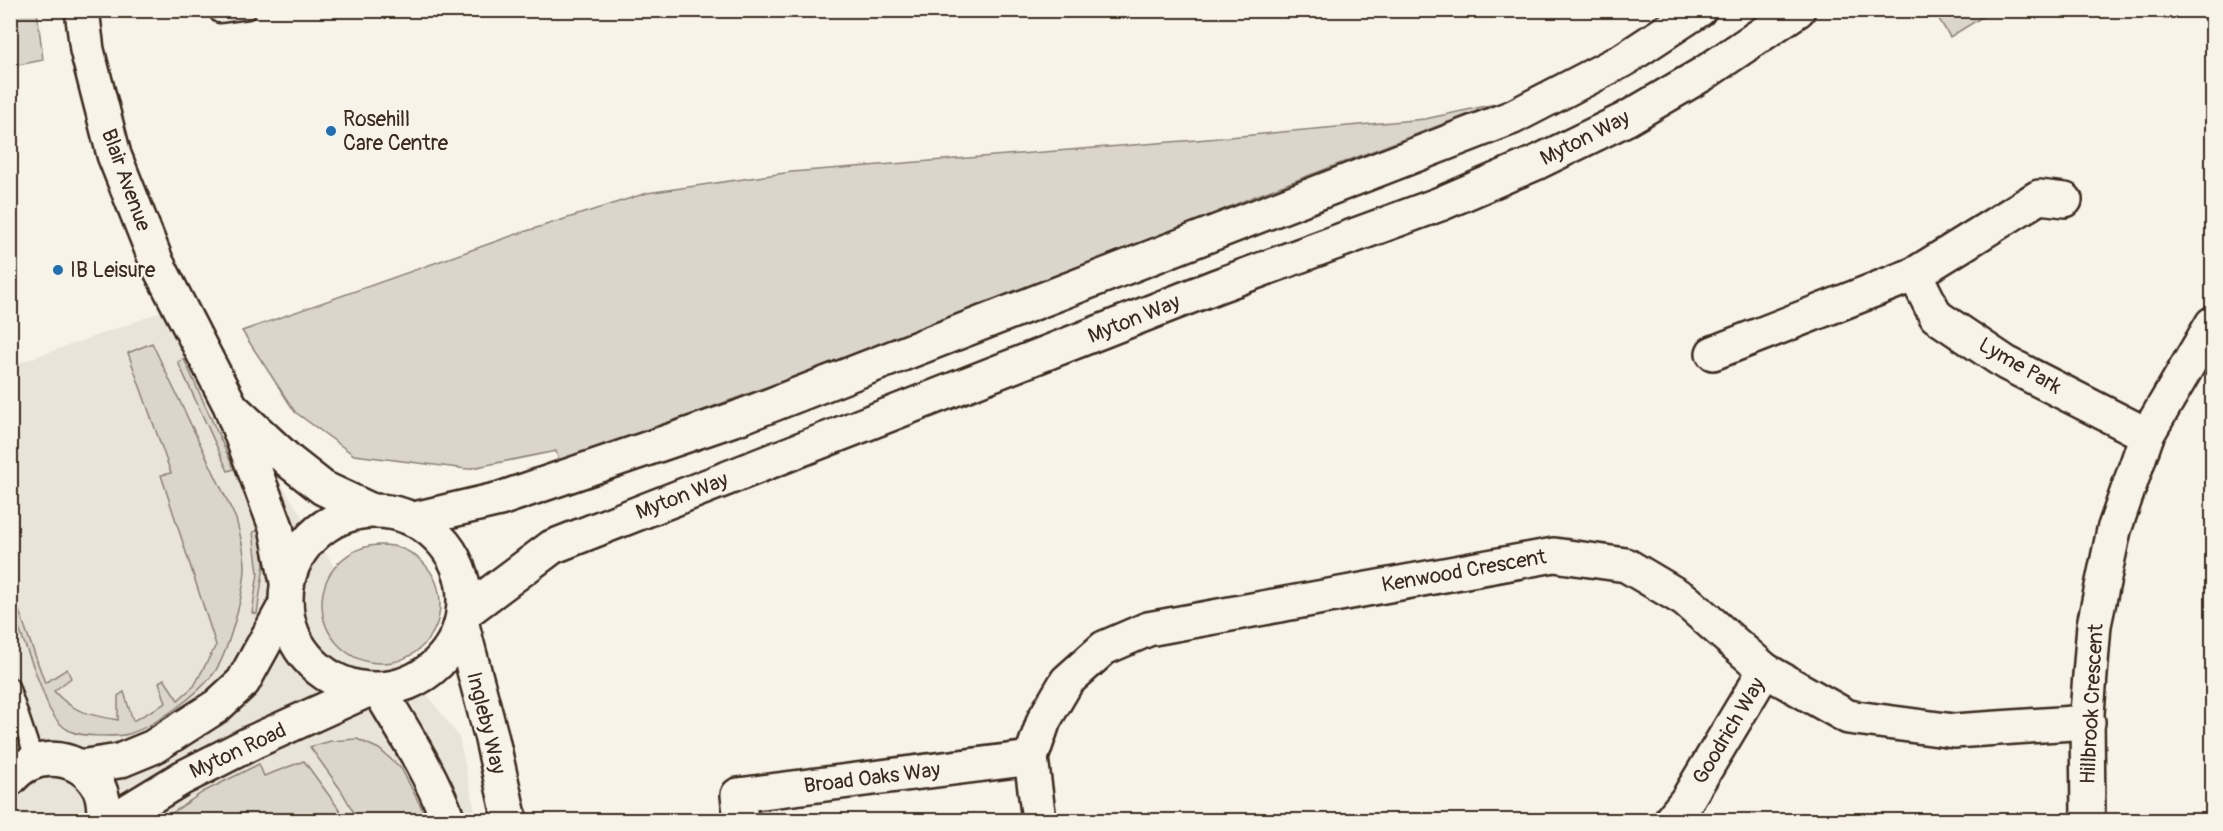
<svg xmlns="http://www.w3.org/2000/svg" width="2223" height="831" font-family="Pangolin,sans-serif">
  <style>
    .built { fill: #e9e4d9 }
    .green { fill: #dbd6cb; stroke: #8b8074; stroke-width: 1.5 }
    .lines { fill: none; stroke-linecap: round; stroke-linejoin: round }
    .service-casing { stroke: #3b2a1e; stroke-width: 21 }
    .minor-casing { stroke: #3b2a1e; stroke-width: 38 }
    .tertiary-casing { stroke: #3b2a1e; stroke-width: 38 }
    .service { stroke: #f7f3e8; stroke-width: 16 }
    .minor { stroke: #f7f3e8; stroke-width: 33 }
    .tertiary { stroke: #f7f3e8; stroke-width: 33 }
    .poi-dot { fill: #1f6fb2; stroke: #f7f3e8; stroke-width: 2 }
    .labels { text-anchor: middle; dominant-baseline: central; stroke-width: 4.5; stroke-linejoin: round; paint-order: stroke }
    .poi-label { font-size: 21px; fill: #3b2a1e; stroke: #f7f3e8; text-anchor: start }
    .street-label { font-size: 21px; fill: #3b2a1e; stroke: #f7f3e8 }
  </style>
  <rect width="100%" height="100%" fill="#f7f3e8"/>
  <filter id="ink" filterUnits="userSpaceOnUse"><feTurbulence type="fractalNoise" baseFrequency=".0167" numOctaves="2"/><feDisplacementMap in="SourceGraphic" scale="12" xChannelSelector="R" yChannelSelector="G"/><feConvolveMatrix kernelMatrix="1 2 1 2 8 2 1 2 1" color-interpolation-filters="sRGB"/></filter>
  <g filter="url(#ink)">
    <!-- built -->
    <polygon class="built" points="177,305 230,405 352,594 459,737 477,820 11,820 10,366 132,323"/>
    <!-- green -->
    <g class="green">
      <polygon points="10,11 37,11 43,60 13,66"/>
      <polygon points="1934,11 1992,11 1950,37"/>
      <polygon points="1495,104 1253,197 1025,292 584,454 559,461 556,451 467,469 354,455 295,412 242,331 514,235 647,193 792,172 1196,140 1425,119"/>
      <path d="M152,343L236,519C240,534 244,548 245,564C246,587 228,654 214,673C197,696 156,725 129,734C117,737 81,737 70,731C60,726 54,718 49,708L11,608L17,605L45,683L67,669L71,678L54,691C73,713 91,715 118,720V696L124,692L133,721L166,703L159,682L164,679L178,700L194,686L216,645L161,475L171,473L128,353Z"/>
      <polygon points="184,359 234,469 228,471 178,362"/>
      <polygon points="260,530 264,565 257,614 252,613 258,573 253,532"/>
      <circle cx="381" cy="604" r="59"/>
      <polygon points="357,739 379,749 401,768 428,820 358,820 341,790 310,747 331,741"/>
      <polygon points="304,761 347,820 162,820 203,792 259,764 264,776"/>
    </g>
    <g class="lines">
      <defs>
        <g id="service">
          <polyline points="219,14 248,10"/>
          <polyline points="10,686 35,761"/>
        </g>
        <g id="minor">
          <polyline points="1915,274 1936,316 2006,363 2147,435"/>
          <polyline points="1713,353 1915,274 2039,197 2065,200"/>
          <polyline points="80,767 119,761 153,747 217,706 243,682 286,604"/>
          <path d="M10,779C32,752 73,753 94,780C104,792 104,806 104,820"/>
          <polyline points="113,820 182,778 253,742 368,690"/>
          <polyline points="741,820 738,795 1031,758"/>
          <polyline points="1039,820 1031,758 1044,720 1067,681 1104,648 1148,629 1554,555 1626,565 1685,600 1765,670 1848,717 1954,731 2088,722"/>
          <polyline points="1671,820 1687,800 1765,670"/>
          <polyline points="2088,820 2087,713 2094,625 2114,530 2147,435 2212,324"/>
        </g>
        <g id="tertiary">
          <polyline points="82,10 87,50 114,155 157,263 230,405 276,527 287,582"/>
          <polyline points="233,409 290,462 323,488 370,510"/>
          <circle cx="375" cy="600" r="89"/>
          <polyline points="414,519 500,499 740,417 1513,117 1623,60 1699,10"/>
          <polyline points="464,613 552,547 1217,286 1440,204 1538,162 1626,119 1703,74 1798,10"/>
          <polyline points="462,625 491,735 510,820"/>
          <path d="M379,690C405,733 431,774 448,820"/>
        </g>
      </defs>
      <!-- service casing -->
      <use href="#service" class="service-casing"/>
      <!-- minor casing -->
      <use href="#minor" class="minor-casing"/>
      <!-- tertiary casing -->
      <use href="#tertiary" class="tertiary-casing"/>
      <!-- service -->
      <use href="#service" class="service"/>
      <!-- minor -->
      <use href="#minor" class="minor"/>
      <!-- tertiary -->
      <use href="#tertiary" class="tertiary"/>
    </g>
  </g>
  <!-- markers -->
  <g class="poi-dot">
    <circle cx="331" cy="131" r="6"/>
    <circle cx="58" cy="270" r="6"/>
  </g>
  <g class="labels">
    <!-- poi labels -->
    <g class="poi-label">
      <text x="343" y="119">Rosehill<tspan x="343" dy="24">Care Centre</tspan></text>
      <text x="70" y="270">IB Leisure</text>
    </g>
    <!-- street labels -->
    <g class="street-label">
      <text transform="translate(1585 138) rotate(-27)">Myton Way</text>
      <text transform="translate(126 180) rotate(70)">Blair Avenue</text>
      <text transform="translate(1134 319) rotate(-22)">Myton Way</text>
      <text transform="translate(2020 366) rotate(30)">Lyme Park</text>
      <text transform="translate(682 496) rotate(-21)">Myton Way</text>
      <text transform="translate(1464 571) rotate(-10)">Kenwood Crescent</text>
      <text transform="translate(2092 704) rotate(-87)">Hillbrook Crescent</text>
      <text transform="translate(486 723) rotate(76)">Ingleby Way</text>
      <text transform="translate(1729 731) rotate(-59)">Goodrich Way</text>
      <text transform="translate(238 751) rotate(-25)">Myton Road</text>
      <text transform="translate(872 778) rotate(-7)">Broad Oaks Way</text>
    </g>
  </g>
  <!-- margin -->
  <rect width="2223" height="831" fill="none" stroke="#f7f3e8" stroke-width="36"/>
  <rect x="18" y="18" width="2187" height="795" fill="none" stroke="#3b2a1e" stroke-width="2" filter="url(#ink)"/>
</svg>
